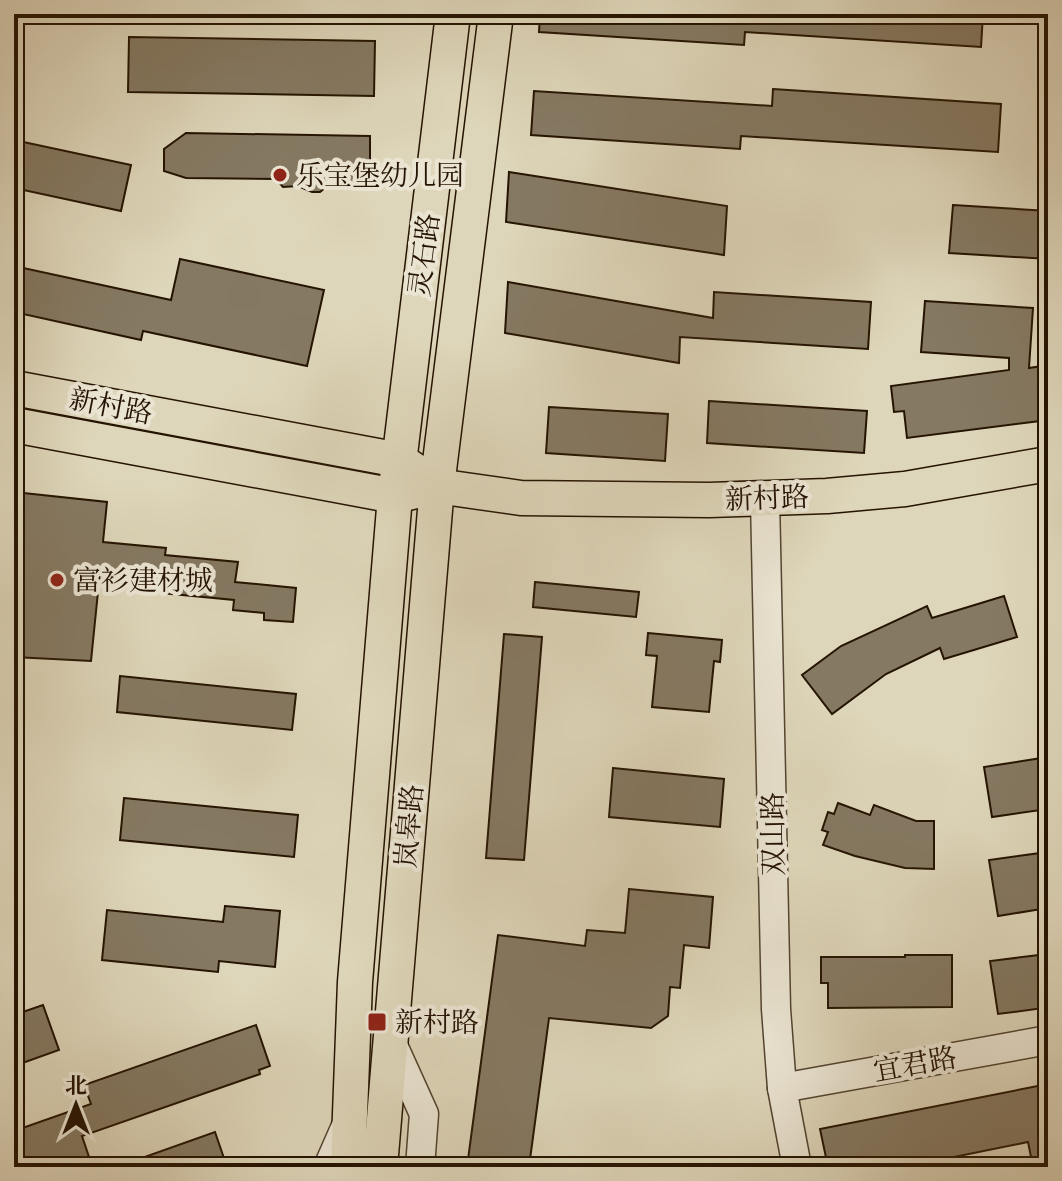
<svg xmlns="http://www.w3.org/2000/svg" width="1062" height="1181" font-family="'IM FELL Great Primer','Noto Serif SC',serif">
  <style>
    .building { fill: #857962; stroke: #251402; stroke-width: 2 }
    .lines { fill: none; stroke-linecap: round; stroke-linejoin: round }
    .minor-casing { stroke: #534430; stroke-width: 31 }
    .major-casing { stroke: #251402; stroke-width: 37 }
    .minor { stroke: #eae4d2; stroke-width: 28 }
    .major { stroke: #ded6ba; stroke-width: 34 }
    .poi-dot { fill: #8f2418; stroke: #eae4d2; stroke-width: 3 }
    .labels { text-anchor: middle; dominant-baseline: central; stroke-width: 8; stroke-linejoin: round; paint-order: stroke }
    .poi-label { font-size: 28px; fill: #251402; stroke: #eae4d2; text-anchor: start }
    .street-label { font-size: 28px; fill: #251402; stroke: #eae4d2 }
  </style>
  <rect width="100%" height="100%" fill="#ded6ba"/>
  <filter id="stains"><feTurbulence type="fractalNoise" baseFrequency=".0025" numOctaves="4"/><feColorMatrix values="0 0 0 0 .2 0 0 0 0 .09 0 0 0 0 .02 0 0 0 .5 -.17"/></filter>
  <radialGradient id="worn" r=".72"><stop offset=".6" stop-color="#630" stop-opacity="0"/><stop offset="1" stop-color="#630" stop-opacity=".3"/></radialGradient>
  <!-- building -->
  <g class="building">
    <polygon points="540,14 983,14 981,47 745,32 744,45 539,32"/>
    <polygon points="129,37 375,41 374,96 128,92"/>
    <polygon points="773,89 1001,104 998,152 741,136 740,149 531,135 534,91 772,106"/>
    <polygon points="186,133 370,136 370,181 364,187 358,189 350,184 330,184 320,192 312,192 298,186 283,187 276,179 186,178 164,171 164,149"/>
    <polygon points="14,140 131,165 121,211 14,188"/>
    <polygon points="509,172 727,206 724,255 506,222"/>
    <polygon points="953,205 1048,211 1048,259 949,253"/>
    <polygon points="180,259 324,290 307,366 143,331 141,340 14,312 14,266 171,300"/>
    <polygon points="508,282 713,318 714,292 871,302 868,349 680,337 679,363 505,333"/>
    <polygon points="925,301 1033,308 1029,368 1048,365 1048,420 907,438 904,411 894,412 891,386 1009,370 1009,358 921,352"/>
    <polygon points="709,401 867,411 864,453 707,443"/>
    <polygon points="549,407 668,414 665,461 546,453"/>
    <polygon points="14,492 107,502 103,542 166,548 165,555 238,562 235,582 296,588 293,622 264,620 264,613 233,610 234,600 162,593 163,578 100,572 91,661 14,657"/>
    <polygon points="535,582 639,592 636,617 533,607"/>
    <polygon points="1004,596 1017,637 944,659 940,648 886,674 832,714 802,675 841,646 927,606 932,618"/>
    <polygon points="648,633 722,640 720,662 714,661 709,712 652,707 657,656 646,655"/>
    <polygon points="504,634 542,637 524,860 486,858"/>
    <polygon points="120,676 296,694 292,730 117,712"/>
    <polygon points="1048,757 1048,809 992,817 984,767"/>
    <polygon points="613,768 724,779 720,827 609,817"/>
    <polygon points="124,798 298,815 294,857 120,840"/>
    <polygon points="838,803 870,815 874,805 916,821 934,821 934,869 905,868 855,856 823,845 828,832 822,830 828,812 834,814"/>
    <polygon points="1048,852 1048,908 998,916 989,860"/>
    <polygon points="629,889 713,897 709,948 684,945 680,988 670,987 668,1016 651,1028 549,1018 529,1167 467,1167 498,935 585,946 587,930 625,933"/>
    <polygon points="225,906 280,911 275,967 219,961 218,972 102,960 107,910 223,922"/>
    <polygon points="1048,954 1048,1002 1043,1003 1044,1008 998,1014 990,961"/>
    <polygon points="905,955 952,955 952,1007 828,1008 828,983 821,983 821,957 905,957"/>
    <polygon points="43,1005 59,1050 14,1066 14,1015"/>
    <polygon points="256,1025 270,1066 259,1070 260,1074 82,1136 89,1157 60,1167 14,1167 14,1131 91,1104 84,1085"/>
    <polygon points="1048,1084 1048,1167 1033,1167 1028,1142 905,1167 828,1167 820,1129"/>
    <polygon points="215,1132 227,1167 125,1167 125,1164"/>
  </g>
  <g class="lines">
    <defs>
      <g id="minor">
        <polyline points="765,499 776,1009 782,1088 797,1167"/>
        <polyline points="391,1041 424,1114 420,1167"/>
        <polyline points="782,1088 1048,1040"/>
        <polyline points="328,1167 346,1126"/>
      </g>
      <g id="major">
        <polyline points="14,388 399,460 417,472"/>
        <polyline points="14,425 395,496 437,486 521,498 709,500 827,496 905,489 1048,464"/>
        <polyline points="348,1167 355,982 395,496 453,14"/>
        <polyline points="380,1167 437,486 496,14"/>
      </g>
    </defs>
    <!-- minor casing -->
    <use href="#minor" class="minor-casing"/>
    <!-- major casing -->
    <use href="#major" class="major-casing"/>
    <!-- minor -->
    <use href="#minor" class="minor"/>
    <!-- major -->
    <use href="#major" class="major"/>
  </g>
  <!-- markers -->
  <g class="poi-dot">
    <circle cx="280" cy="175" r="8"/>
    <circle cx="57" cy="580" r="8"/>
    <rect x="367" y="1012" width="20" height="20" rx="4"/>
  </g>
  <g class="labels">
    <!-- poi labels -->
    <g class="poi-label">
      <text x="296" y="175">乐宝堡幼儿园</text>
      <text x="73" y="580">富衫建材城</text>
      <text x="395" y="1022">新村路</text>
    </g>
    <!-- street labels -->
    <g class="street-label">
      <text transform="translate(424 255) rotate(-83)">灵石路</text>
      <text transform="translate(111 406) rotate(11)">新村路</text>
      <text transform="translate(767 498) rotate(-2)">新村路</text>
      <text transform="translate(409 826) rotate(-85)">岚皋路</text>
      <text transform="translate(773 834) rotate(-91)">双山路</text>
      <text transform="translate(915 1064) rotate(-10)">宜君路</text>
    </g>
  </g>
  <!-- margin -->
  <rect width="1062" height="1181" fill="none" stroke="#ded6ba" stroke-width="48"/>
  <rect x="16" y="16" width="1030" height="1149" fill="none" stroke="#251402" stroke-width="4"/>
  <rect x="24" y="24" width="1014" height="1133" fill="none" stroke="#251402" stroke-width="2"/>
  <!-- north arrow -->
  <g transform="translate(76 1105)" stroke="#eae4d2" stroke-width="6" paint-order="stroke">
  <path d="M0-6L14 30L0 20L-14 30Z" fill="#251402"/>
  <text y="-12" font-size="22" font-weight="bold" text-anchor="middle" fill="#251402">北</text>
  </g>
  <rect width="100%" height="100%" filter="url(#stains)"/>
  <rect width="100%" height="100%" fill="url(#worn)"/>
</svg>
